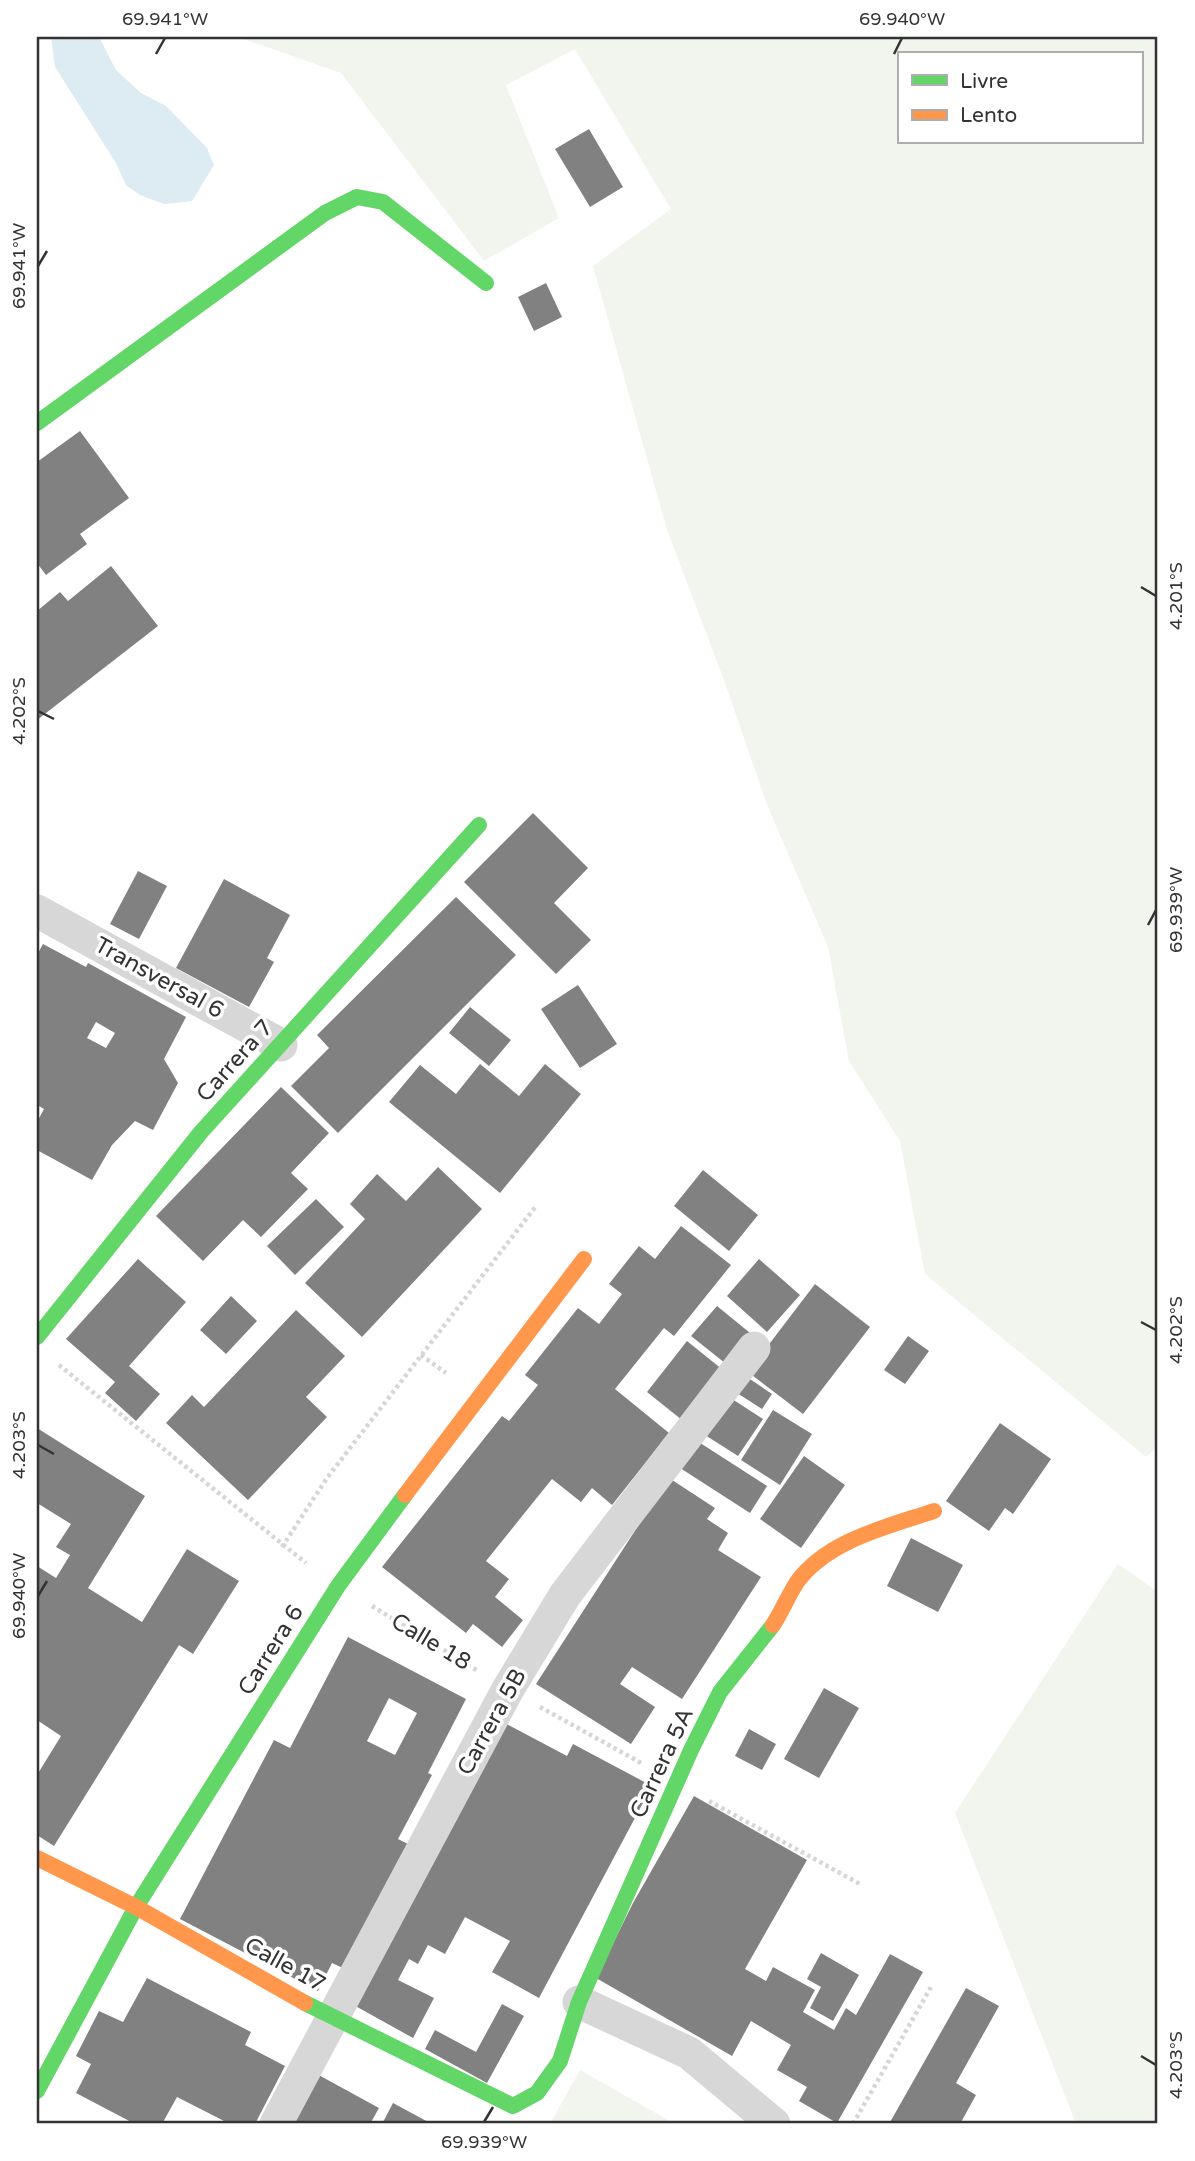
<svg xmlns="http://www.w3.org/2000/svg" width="1195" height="2161" font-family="'Varela Round',sans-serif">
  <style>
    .green { fill: #f1f5ed; fill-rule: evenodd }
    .water { fill: #ddebf3 }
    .building { fill: #818181; fill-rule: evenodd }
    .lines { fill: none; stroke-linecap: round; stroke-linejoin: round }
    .path { stroke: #d6d6d6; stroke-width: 4.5; stroke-dasharray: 3.5 3.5; stroke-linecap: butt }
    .street { stroke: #d7d7d7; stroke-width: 33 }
    .fast { stroke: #63d668; stroke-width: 16 }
    .slow { stroke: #ff974d; stroke-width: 16 }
    .ticks { fill: none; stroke: #333; stroke-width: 2.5 }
    .labels { text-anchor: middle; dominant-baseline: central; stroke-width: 7; stroke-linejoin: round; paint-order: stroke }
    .street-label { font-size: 23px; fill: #333; stroke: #fff }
    .neatline { fill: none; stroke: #333; stroke-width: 2.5 }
    .ticks-label { font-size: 18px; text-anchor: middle; fill: #333 }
  </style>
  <rect width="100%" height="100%" fill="#fff"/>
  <!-- green -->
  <g class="green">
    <path d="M238,37H1158V1446L1146,1457L925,1274L900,1141L849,1061L828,947L766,802L724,680L667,530L593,266L671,209L575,49L506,85L559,218L484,261L341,73ZM899,54H1141V142H899Z"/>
    <polygon points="1118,1564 1158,1592 1158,2124 1076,2124 955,1813"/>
    <polygon points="580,2070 675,2124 550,2124"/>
  </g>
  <!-- water -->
  <polygon class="water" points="51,37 99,37 116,70 141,93 166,106 207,148 214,165 192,201 164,204 140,195 126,185 116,163 55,67"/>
  <!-- building -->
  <g class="building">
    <polygon points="589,129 623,187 590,207 555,149"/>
    <polygon points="546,283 562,317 534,331 518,297"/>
    <polygon points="80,431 129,498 80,534 87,544 46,575 37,563 37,462"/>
    <polygon points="111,566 158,626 37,720 37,611 60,592 68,601"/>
    <polygon points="533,813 588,868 554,903 591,940 556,974 464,882"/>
    <polygon points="138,871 167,886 139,939 110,924"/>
    <polygon points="224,879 290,915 267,958 274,962 249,1007 176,968"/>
    <polygon points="456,897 516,955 338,1133 291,1086 329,1048 317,1035"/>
    <path d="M43,944L86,967L88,963L186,1017L164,1059L178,1083L153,1130L135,1121L112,1145L92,1180L37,1150V1122L44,1109L37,1105V955ZM96,1022L115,1033L106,1048L87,1038Z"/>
    <polygon points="578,985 617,1044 580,1068 541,1009"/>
    <polygon points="470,1007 511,1040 489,1066 449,1033"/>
    <polygon points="480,1064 519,1096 545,1064 581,1094 500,1193 389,1102 420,1065 456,1094"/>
    <polygon points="281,1087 329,1133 291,1173 308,1189 261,1237 243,1220 203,1261 156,1216"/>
    <polygon points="438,1167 482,1209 362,1337 305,1283 365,1219 350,1204 377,1174 406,1201"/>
    <polygon points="703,1170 758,1215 729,1251 674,1206"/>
    <polygon points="316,1199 344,1227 295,1275 267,1246"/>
    <polygon points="681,1226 731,1265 674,1336 664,1328 615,1389 669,1433 612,1505 592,1488 581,1502 552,1479 486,1561 509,1579 495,1597 523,1620 502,1647 473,1624 466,1633 382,1567 502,1416 509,1421 538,1385 525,1375 578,1308 599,1324 622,1294 609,1284 639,1246 655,1259"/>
    <polygon points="138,1259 186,1302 129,1366 160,1394 136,1421 105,1393 115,1382 66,1339"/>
    <polygon points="759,1259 800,1295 767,1332 727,1296"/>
    <polygon points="815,1284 870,1327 803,1414 748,1372"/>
    <polygon points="231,1296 257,1321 226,1354 200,1330"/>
    <polygon points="717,1306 755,1337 730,1367 691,1336"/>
    <polygon points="296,1310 345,1356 306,1397 327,1417 248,1500 166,1423 192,1395 204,1407"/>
    <polygon points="908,1336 929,1351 905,1384 884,1370"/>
    <polygon points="687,1341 723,1370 682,1420 647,1392"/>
    <polygon points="744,1375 772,1394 762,1409 734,1391"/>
    <polygon points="729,1397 763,1419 738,1456 705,1435"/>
    <polygon points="773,1410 812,1434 780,1485 741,1460"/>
    <polygon points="1000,1423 1051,1459 1013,1514 1005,1508 989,1531 946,1501"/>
    <polygon points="37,1428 145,1496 88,1588 142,1622 187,1549 239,1581 193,1654 179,1645 54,1846 37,1835 37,1775 61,1736 37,1720 37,1566 56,1578 70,1555 56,1547 71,1524 37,1503"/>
    <polygon points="694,1439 767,1486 750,1513 677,1466"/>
    <polygon points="804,1456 845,1485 801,1548 760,1519"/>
    <polygon points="669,1478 715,1508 707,1519 728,1533 718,1550 761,1577 682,1699 632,1667 620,1684 655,1707 631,1744 536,1684"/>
    <polygon points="911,1538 963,1565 938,1612 887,1586"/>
    <path d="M348,1637L466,1699L428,1773L432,1775L398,1839L412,1846L347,1970L332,1963L318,1991L180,1919L274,1740L290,1748ZM389,1698L417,1713L395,1755L367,1741Z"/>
    <polygon points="824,1688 859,1708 819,1778 784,1759"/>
    <polygon points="501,1721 567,1756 573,1744 652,1786 539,1998 492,1972 510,1941 465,1917 445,1954 428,1945 418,1964 409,1959 398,1980 434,1998 413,2038 350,2003"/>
    <polygon points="749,1729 776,1744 762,1770 735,1756"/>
    <polygon points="694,1796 807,1860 745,1969 766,1981 773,1967 815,1990 803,2012 834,2030 846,2008 856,2015 890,1954 923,1972 837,2123 799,2101 807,2087 777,2070 791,2045 751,2021 732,2056 596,1978 633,1903"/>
    <polygon points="821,1953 859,1975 833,2021 810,2008 821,1987 807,1979"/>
    <polygon points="147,1978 251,2032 245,2045 285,2066 255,2124 230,2124 177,2097 162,2124 135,2124 76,2093 91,2064 76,2056 99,2011 123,2022"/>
    <polygon points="966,1988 999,2006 956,2083 976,2095 960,2124 889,2124"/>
    <polygon points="502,2004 524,2016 487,2083 425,2049 435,2030 476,2052"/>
    <polygon points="315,2073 379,2108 370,2124 287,2124"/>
    <polygon points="393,2103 432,2124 382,2124"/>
  </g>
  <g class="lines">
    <!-- path -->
    <g class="path">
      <polyline points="421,1355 446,1373"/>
      <polyline points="59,1365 306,1563"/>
      <polyline points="282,1547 327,1478 536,1206"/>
      <polyline points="372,1606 478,1671"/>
      <polyline points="540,1707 643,1764"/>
      <polyline points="709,1801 860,1884"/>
      <polyline points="853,2124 931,1987"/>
    </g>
    <!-- street -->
    <g class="street">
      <polyline points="37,911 281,1045"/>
      <polyline points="579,2002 689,2053 774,2124"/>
      <polyline points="276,2124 508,1689 565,1595 754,1348"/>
    </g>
    <!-- fast -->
    <g class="fast">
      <polyline points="37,423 325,213 357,197 383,202 486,283"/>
      <polyline points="37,1337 201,1132 479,825"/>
      <polyline points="305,2003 513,2106 537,2093 560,2061 579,2002 691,1750 720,1692 773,1625"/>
      <polyline points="37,2091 136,1907 338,1586 405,1495"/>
    </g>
    <!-- slow -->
    <g class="slow">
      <polyline points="405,1495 584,1259"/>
      <path d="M773,1625C782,1611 788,1596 797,1582C828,1540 887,1527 934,1511"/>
      <polyline points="37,1858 136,1907 305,2003"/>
    </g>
  </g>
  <!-- ticks -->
  <path class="ticks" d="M156,54L165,38M894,54L902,38M38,266L47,251M1141,587L1156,596M38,711L54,719M1148,925L1156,910M1141,1322L1156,1330M38,1445L54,1454M38,1596L47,1581M1141,2056L1156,2065M484,2122L493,2107"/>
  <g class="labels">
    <!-- street labels -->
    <g class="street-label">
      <text transform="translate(159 978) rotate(29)">Transversal 6</text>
      <text transform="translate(235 1061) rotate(-48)">Carrera 7</text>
      <text transform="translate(431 1642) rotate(31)">Calle 18</text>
      <text transform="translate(271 1650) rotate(-58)">Carrera 6</text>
      <text transform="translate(492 1722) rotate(-61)">Carrera 5B</text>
      <text transform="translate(662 1763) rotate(-65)">Carrera 5A</text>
      <text transform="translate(285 1965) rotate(29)">Calle 17</text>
    </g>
  </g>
  <!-- border -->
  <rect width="1195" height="2161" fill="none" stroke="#ffffff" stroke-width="77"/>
  <!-- legend -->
  <rect x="898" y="52" width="245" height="91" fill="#ffffff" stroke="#adadad" stroke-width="2"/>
  <rect x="912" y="75" width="35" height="10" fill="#63d668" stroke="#adadad" stroke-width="2"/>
  <text x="960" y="88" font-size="21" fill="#333333">Livre</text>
  <rect x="912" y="110" width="35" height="10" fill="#ff974d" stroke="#adadad" stroke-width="2"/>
  <text x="960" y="122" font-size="21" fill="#333333">Lento</text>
  <rect x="38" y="38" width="1118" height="2084" class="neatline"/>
  <g class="ticks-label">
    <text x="165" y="25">69.941°W</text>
    <text x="902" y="25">69.940°W</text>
    <text transform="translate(19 266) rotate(-90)" y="6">69.941°W</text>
    <text transform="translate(1176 596) rotate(-90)" y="6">4.201°S</text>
    <text transform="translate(19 711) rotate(-90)" y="6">4.202°S</text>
    <text transform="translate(1176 910) rotate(-90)" y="6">69.939°W</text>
    <text transform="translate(1176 1330) rotate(-90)" y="6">4.202°S</text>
    <text transform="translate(19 1445) rotate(-90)" y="6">4.203°S</text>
    <text transform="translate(19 1596) rotate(-90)" y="6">69.940°W</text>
    <text transform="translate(1176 2065) rotate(-90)" y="6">4.203°S</text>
    <text x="484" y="2148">69.939°W</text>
  </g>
</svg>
